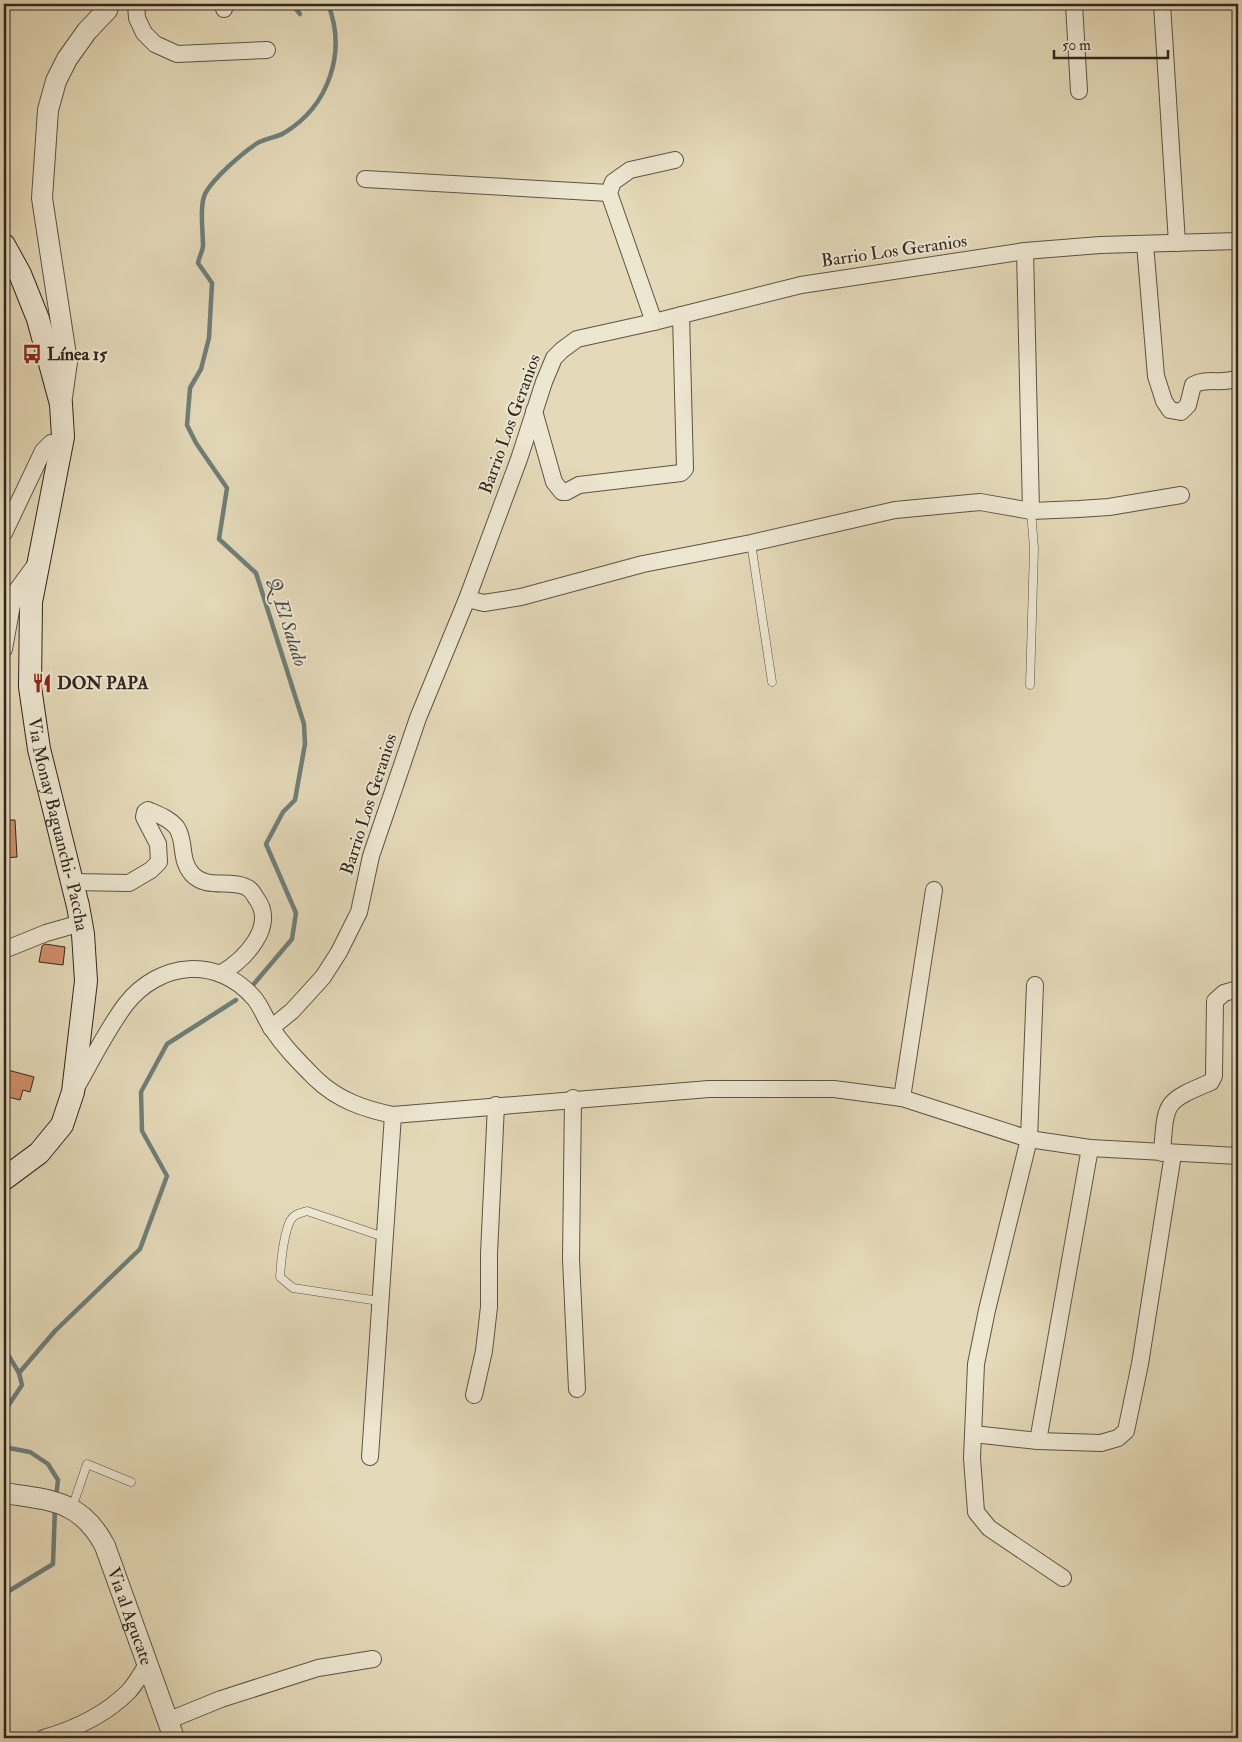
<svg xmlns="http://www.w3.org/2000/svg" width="1242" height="1742" font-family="'IM FELL Double Pica',serif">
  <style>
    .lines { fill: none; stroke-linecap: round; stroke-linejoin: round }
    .stream { stroke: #6e7f79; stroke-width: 4.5 }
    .building { fill: #d08e69; stroke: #30271e }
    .service-casing { stroke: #5d5444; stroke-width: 9 }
    .minor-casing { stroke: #5d5444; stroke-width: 18 }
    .tertiary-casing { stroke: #5d5444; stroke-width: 22 }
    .secondary-casing { stroke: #30271e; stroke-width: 24 }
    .service { stroke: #ede6d1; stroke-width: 8 }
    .minor { stroke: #ede6d1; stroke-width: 16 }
    .tertiary { stroke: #ede6d1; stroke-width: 20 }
    .secondary { stroke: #ede6d1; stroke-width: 22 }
    .labels { text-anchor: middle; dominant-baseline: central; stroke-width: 4; stroke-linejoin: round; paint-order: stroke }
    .street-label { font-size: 18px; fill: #30271e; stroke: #ede6d1 }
    .poi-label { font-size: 18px; font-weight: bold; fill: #30271e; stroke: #ede6d1; text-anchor: start }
    .water-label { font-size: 19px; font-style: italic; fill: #4a4c44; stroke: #ede6d1 }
  </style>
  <rect width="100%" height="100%" fill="#e4d9b8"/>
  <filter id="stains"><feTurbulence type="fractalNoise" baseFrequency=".004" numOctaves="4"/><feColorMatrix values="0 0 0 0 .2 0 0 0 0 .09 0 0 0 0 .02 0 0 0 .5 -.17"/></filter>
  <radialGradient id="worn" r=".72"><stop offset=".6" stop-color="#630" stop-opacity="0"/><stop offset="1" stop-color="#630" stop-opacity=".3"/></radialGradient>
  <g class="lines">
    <!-- stream -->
    <g class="stream">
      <polyline points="292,4 300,14"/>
      <path d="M253,985L292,939L296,913L266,844L283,812L295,800L305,744L304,724L256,573L219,539L227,488L196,443L187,425L190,388L201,369L209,338L212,283L198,263C199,257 203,251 203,245C203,231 199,203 206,192C215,177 241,154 256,144C264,138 276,138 284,133C329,106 347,52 328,4"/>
      <polyline points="4,1348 19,1373 22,1385 4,1412"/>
      <polyline points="19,1373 55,1331 140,1249 167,1176 142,1131 141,1092 167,1044 236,1000"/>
      <polyline points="4,1444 9,1448 30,1452 48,1464 58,1480 56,1497"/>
      <polyline points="4,1594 53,1564 55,1507"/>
    </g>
  </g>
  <!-- building -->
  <g class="building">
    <polygon points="4,820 15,820 17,857 4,858"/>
    <polygon points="45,944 65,947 63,965 39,962 42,946"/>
    <polygon points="4,1069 34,1077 30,1092 23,1090 20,1100 4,1096"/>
  </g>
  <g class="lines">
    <defs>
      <g id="service">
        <polyline points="751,543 772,682"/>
        <polyline points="1030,685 1034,548 1031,511"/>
        <path d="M379,1301L293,1288L280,1277C281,1262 284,1234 290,1221C294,1214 300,1213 307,1211L384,1237"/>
        <polyline points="72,1508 87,1464 131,1482"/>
      </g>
      <g id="minor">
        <polyline points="136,4 137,18 144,33 155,44 177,54 267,50"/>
        <polyline points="223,4 224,9"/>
        <polyline points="1074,4 1079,91"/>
        <polyline points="1162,4 1177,243"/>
        <polyline points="365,179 609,193"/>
        <path d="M1145,244L1156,376L1164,401L1170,410L1181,412L1188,405L1193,385C1207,377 1223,385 1238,378"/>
        <polyline points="1025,251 1031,511"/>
        <polyline points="654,322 609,193 613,182 630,170 675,160"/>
        <polyline points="534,411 554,482 562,492 566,492 579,485 681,473 685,469 681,315"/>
        <polyline points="4,533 43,451 51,443 62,442"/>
        <polyline points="467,599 484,603 521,597 643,564 751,543 895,510 980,502 1031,511 1079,509 1109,507 1181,495"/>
        <polyline points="4,649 14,594 36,564"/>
        <path d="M72,882L129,883L151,870L159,862L158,844L144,817L145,812L148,810C157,814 171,819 177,828C186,842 179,859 192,874C207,890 228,879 246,887C251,889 253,893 256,898C278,926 244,960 220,974"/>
        <polyline points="4,950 46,933 81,923"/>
        <polyline points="1035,985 1029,1139 987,1310 976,1364 972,1458 976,1512 989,1528 1063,1578"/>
        <polyline points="271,1028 292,1011 323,977 339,952 359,912 371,856 418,718 467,599 519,459 544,382 554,358 562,350 577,339 654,322 801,285 1025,251 1100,245 1238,241"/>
        <path d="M76,1088C92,1060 107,1029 126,1004C160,961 218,956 254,998C261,1006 265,1018 271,1027C283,1046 300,1063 316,1079C338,1100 364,1109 393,1115L709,1089H834L902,1098L1029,1139L1090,1148L1238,1156"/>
        <polyline points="573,1098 571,1259 577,1389"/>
        <polyline points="902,1098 934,890"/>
        <path d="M1162,1153C1166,1102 1163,1102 1211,1082L1214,1076L1215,1001L1224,993L1238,989"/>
        <polyline points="474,1395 484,1351 489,1307 489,1254 496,1105"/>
        <polyline points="973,1434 1038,1441 1101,1443 1118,1438 1126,1431 1140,1364 1173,1154"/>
        <polyline points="1038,1441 1090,1148"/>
        <polyline points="370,1457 393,1115"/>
        <polyline points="167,1721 221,1699 318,1668 373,1659"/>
        <path d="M44,1738C75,1729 105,1715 128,1692C136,1684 142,1672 148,1663"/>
      </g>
      <g id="tertiary">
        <polyline points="61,404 67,362 42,198 48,110 56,81 67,59 87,31 107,10 109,4"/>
        <path id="s1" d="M4,1493C50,1500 81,1500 105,1546L174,1738"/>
      </g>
      <g id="secondary">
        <path id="s2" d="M4,245L20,274L38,319L61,404L63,437L31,602L30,687L39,749L78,906L83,934L86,981L73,1092L62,1125L39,1153L4,1179"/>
      </g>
    </defs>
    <!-- service casing -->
    <use href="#service" class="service-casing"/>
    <!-- minor casing -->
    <use href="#minor" class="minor-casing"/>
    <!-- tertiary casing -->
    <use href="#tertiary" class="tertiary-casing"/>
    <!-- secondary casing -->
    <use href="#secondary" class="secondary-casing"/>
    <!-- service -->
    <use href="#service" class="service"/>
    <!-- minor -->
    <use href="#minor" class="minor"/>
    <!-- tertiary -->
    <use href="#tertiary" class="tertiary"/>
    <!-- secondary -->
    <use href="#secondary" class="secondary"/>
  </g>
  <!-- icons -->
  <defs>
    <symbol id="bus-bare" viewBox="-9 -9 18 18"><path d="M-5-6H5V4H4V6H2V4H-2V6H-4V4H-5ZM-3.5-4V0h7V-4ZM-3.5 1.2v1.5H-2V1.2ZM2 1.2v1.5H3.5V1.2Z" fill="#8f2418" stroke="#ede6d1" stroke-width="2.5" paint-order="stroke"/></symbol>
    <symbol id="restaurant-bare" viewBox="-9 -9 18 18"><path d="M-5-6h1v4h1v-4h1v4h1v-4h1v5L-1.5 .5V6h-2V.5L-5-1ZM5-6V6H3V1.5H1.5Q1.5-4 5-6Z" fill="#8f2418" stroke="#ede6d1" stroke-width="2.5" paint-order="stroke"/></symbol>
  </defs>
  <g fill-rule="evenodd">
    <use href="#bus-bare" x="18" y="340" width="28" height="28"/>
    <use href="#restaurant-bare" x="28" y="669" width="28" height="28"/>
  </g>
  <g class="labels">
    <!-- street labels -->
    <g class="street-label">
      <text transform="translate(894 251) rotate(-8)">Barrio Los Geranios</text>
      <text transform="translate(510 424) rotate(-70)">Barrio Los Geranios</text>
      <text transform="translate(369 804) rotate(-72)">Barrio Los Geranios</text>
      <text stroke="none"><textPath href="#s2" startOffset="596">Via Monay Baguanchi- Paccha</textPath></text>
      <text stroke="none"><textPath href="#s1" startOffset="195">Via al Agucate</textPath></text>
    </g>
    <!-- poi labels -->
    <g class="poi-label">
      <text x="47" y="354">Línea 15</text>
      <text x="57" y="683">DON PAPA</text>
    </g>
    <!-- water labels -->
    <g class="water-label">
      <text transform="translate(287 622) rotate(72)">Q. El Salado</text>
    </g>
  </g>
  <!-- margin -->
  <rect width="1242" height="1742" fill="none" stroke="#e4d9b8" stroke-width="20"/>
  <rect x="5" y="5" width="1232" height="1732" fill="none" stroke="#30271e" stroke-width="2.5"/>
  <rect x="10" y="10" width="1222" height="1722" fill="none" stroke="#30271e"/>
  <!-- scale -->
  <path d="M1054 50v8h114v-8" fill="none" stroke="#30271e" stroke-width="2.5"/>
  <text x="1062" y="50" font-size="15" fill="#30271e" stroke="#ede6d1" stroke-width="4" paint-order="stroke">50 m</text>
  <rect width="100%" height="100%" filter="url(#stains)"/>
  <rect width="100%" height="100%" fill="url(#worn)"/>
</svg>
